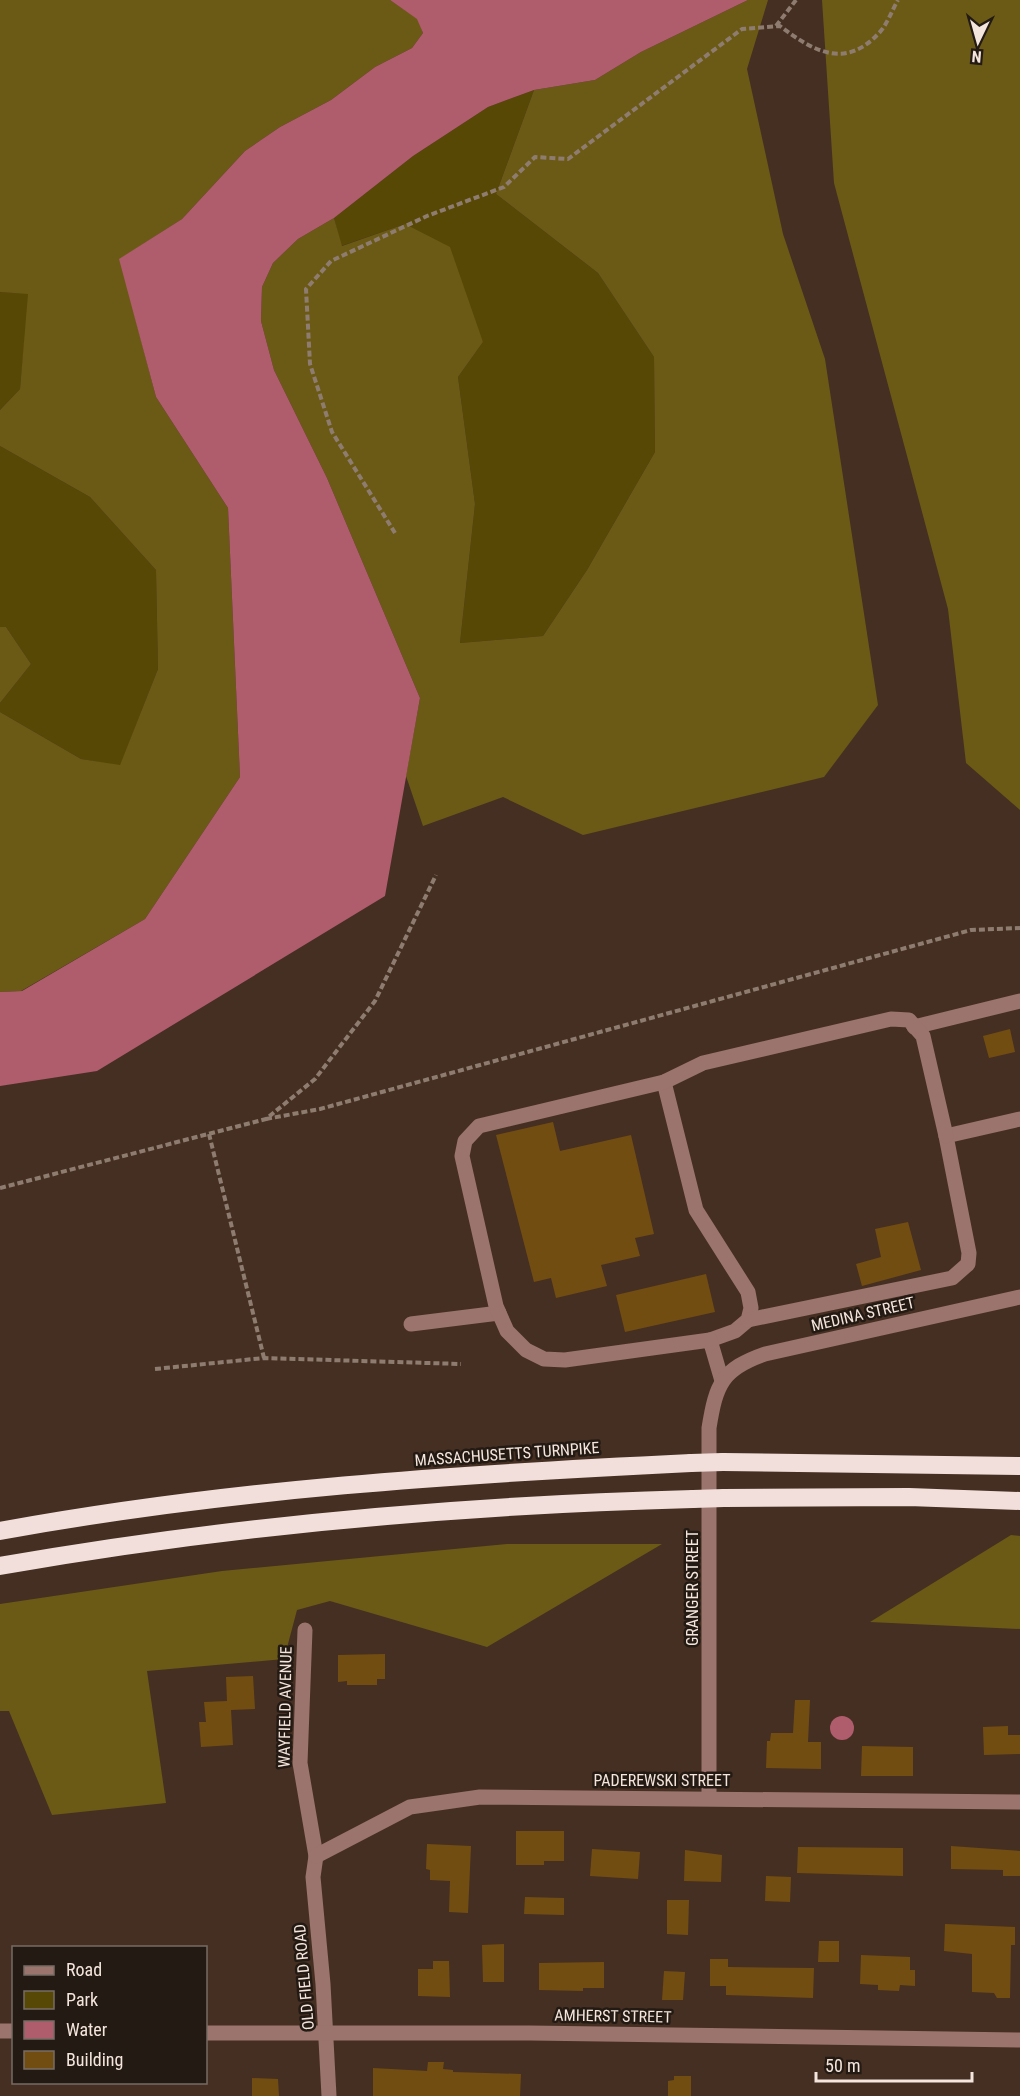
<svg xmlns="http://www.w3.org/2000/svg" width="1020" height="2096" font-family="'Roboto Condensed',sans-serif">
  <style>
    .green { fill: #574806 }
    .forest { fill: #6b5a15 }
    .water { fill: #af5c6c }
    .building { fill: #724d11 }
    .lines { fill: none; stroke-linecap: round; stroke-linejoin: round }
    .path { stroke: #8f7c71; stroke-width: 4; stroke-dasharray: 6 3; stroke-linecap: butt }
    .minor { stroke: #9a746d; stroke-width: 15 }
    .highway { stroke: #f2dfdb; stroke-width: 18 }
    .highway-bridge { stroke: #f2dfdb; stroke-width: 18 }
    .labels { text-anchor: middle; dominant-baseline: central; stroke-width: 5; stroke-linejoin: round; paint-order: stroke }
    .street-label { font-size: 16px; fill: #f4e6dd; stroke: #241a14 }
  </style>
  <rect width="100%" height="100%" fill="#452f22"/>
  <!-- green -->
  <g class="green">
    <polygon points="534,90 496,194 598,273 654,357 655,452 587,570 543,636 460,643 475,504 458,377 483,342 405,224 341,246 334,218 413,156 488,107"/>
    <polygon points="0,292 29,293 20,389 0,410"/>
    <polygon points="0,446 90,497 156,570 158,669 120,766 81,759 0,712 0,703 31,664 6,627 0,627"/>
  </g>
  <!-- forest -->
  <g class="forest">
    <polygon points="0,0 390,0 418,19 423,33 412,48 375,67 331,100 280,127 245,151 182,219 120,259 156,397 228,508 240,777 145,919 21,991 0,992 0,712 81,759 120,765 158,669 156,570 90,497 0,446 0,410 20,389 28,294 0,292"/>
    <polygon points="748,0 768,0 747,69 783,234 825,359 878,705 824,777 583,835 503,797 423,826 406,776 420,698 327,478 274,370 261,321 262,287 273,263 298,239 334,218 342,246 405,224 450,247 483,342 458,377 475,504 460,643 543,636 587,570 655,452 654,357 598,273 496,194 534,90 595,80 641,52"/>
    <polygon points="822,0 1020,0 1020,810 966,763 948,609 834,183"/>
    <polygon points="0,627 6,627 31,664 0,703"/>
    <polygon points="1011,1535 1020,1536 1020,1629 870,1622"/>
    <polygon points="507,1544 662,1544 487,1647 330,1601 297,1610 284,1659 147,1671 166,1803 52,1815 9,1711 0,1711 0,1604 222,1571"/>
  </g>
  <!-- water -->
  <g class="water">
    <polygon points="390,0 748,0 641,52 595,80 534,90 488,107 413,156 334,218 298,239 273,263 262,287 261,321 274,370 327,478 420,698 385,896 97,1071 0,1086 0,992 22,991 145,919 240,777 228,508 156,397 119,259 182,219 245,151 280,127 331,100 375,67 412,48 423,33 417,19"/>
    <circle cx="842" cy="1728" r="12"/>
  </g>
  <!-- building -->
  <g class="building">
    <polygon points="1010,1029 1015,1052 989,1058 983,1036"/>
    <polygon points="553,1122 560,1151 631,1135 654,1234 635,1238 640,1256 601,1265 607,1286 556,1298 551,1278 534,1282 496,1135"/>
    <polygon points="908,1222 921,1270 862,1286 856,1264 881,1257 875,1229"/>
    <polygon points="706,1274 715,1312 625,1332 616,1295"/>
    <polygon points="385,1654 385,1679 377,1679 377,1685 347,1685 347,1681 338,1682 338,1655"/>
    <polygon points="253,1676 255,1709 231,1710 233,1745 201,1747 199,1722 206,1722 204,1702 227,1701 226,1677"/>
    <polygon points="795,1700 810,1700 808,1742 821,1742 821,1769 766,1768 767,1741 770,1741 771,1733 793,1733"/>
    <polygon points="1008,1726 1008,1735 1020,1735 1020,1754 984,1755 983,1727"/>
    <polygon points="862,1746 913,1747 913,1776 861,1776"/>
    <polygon points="516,1831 564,1831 564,1861 544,1861 544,1865 516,1865"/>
    <polygon points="427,1844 471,1846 468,1913 449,1912 450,1881 430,1880 430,1870 426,1869"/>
    <polygon points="951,1846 1020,1851 1020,1876 1003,1876 1003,1870 951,1869"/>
    <polygon points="798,1847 903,1848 903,1876 797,1873"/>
    <polygon points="592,1849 640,1852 638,1879 590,1876"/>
    <polygon points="685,1850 722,1855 721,1882 684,1881"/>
    <polygon points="766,1876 791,1877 790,1902 765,1901"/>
    <polygon points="525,1897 564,1898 564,1915 524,1914"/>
    <polygon points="667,1900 689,1900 688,1935 667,1934"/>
    <polygon points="945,1924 1015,1927 1015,1945 1011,1945 1010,1998 997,1998 994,1993 972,1992 972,1954 944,1951"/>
    <polygon points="819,1941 839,1941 839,1962 818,1962"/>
    <polygon points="504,1944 504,1982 483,1982 482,1945"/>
    <polygon points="861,1955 910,1957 910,1970 915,1970 915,1986 900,1985 899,1991 878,1990 878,1985 860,1984"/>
    <polygon points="710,1959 728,1959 728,1967 814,1968 813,1998 726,1995 726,1986 710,1986"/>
    <polygon points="433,1961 449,1961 450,1997 418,1996 418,1969 433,1969"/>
    <polygon points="604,1962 604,1988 583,1988 583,1991 539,1990 539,1963"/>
    <polygon points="664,1971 685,1972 683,2000 662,2000"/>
    <polygon points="428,2062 444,2062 443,2069 453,2070 453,2072 521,2074 520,2096 373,2096 373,2068 427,2071"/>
    <polygon points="674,2076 691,2076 691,2096 668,2096 668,2081 674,2080"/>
    <polygon points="252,2078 278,2079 279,2096 252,2096"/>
  </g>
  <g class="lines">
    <!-- path -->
    <g class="path">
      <polyline points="776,26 796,0"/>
      <path d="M395,533L332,432L310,364L306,289L331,261L427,216L504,187L535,157L568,159L742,29L780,26C813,51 845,70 879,33C887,25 892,10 898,0"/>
      <polyline points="266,1119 320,1109 971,930 1020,928"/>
      <polyline points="209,1134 264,1358"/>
      <polyline points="0,1188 266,1119 315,1079 375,1001 436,875"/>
      <polyline points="155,1369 264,1358 461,1364"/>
    </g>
    <!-- minor -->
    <g class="minor">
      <polyline points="914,1027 1020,1001"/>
      <polyline points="664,1082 696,1210 748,1292 751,1308 748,1320 735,1331 710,1340"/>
      <polyline points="748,1320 952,1278 968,1264 969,1253 946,1136 1020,1119"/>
      <polyline points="411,1324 499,1313"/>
      <polyline points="722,1381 710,1340 565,1360 544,1359 526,1350 507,1331 496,1306 462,1156 465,1141 479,1126 664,1082 703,1063 891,1019 909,1020 923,1036 946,1136"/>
      <polyline points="305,1630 300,1763 316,1856 313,1877 323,1984 329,2096"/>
      <path d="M709,1797V1428C716,1384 722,1369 765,1354L1020,1297"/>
      <polyline points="316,1856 410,1807 480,1797 1020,1802"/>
      <polyline points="0,2031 14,2031"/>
      <polyline points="206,2033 530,2033 1020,2040"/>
    </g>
    <!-- highway -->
    <g class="highway">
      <polyline points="723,1462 1020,1466"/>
      <polyline points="724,1498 909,1497 1020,1501"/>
      <path d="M0,1531C228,1489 459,1474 691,1463"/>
      <path d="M0,1566C228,1526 461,1505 693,1499"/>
    </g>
    <!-- highway-bridge -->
    <g class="highway-bridge">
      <polyline points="691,1463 723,1462"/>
      <polyline points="693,1499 724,1498"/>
    </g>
  </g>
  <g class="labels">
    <!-- street labels -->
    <g class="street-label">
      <text transform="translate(863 1314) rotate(-13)">MEDINA STREET</text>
      <text transform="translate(507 1454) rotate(-4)">MASSACHUSETTS TURNPIKE</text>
      <text transform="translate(692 1588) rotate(-90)">GRANGER STREET</text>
      <text transform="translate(285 1707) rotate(-89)">WAYFIELD AVENUE</text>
      <text x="662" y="1780">PADEREWSKI STREET</text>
      <text transform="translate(304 1977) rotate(-95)">OLD FIELD ROAD</text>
      <text transform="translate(613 2016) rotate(1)">AMHERST STREET</text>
    </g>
  </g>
  <!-- legend -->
  <rect x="12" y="1946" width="195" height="138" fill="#241a14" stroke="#776c64" stroke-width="1.5"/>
  <rect x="24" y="1966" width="30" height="9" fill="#9a746d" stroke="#776c64" stroke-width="1.5"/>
  <text x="66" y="1976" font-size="18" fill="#f4e6dd">Road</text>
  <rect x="24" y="1991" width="30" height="18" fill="#574806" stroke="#776c64" stroke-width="1.5"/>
  <text x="66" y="2006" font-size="18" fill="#f4e6dd">Park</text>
  <rect x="24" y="2021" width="30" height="18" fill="#af5c6c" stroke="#776c64" stroke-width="1.5"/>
  <text x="66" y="2036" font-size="18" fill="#f4e6dd">Water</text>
  <rect x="24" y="2051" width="30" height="18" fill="#724d11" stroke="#776c64" stroke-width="1.5"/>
  <text x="66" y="2066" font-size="18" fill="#f4e6dd">Building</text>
  <!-- north arrow -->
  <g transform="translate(978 42) rotate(185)" stroke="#241a14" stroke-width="4.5" paint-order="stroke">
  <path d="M0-4.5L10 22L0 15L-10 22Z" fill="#f4e6dd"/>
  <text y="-9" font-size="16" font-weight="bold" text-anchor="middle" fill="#f4e6dd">N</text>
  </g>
  <!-- scale -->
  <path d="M816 2072v9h156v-9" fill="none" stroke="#f4e6dd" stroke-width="3"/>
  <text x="825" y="2072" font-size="18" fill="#f4e6dd" stroke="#241a14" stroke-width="4.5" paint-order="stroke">50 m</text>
</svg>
